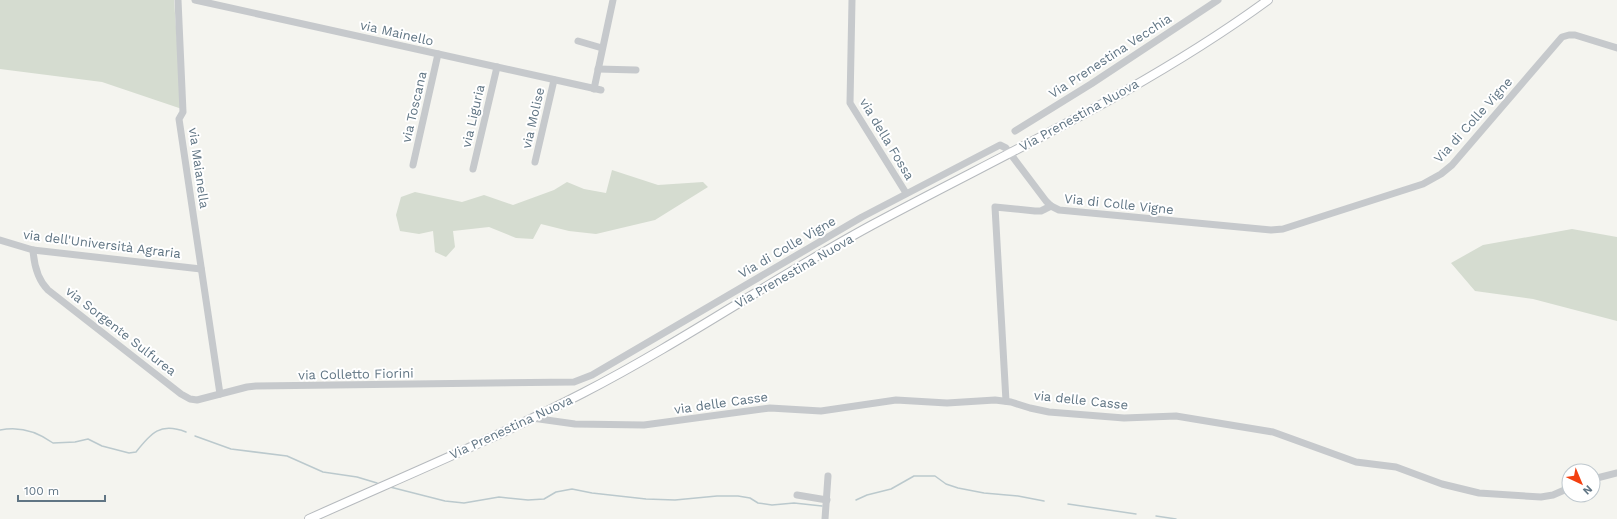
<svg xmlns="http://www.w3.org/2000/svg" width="1617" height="519" font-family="'Work Sans',sans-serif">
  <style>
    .green { fill: #d5dcd0 }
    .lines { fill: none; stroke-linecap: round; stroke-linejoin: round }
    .stream { stroke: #bbc9cd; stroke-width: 1.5 }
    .major-casing { stroke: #b6babe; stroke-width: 10 }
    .minor { stroke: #c6c9cc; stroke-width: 7 }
    .major { stroke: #fff; stroke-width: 8 }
    .labels { text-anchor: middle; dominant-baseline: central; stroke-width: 4; stroke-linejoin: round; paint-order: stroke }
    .street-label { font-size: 13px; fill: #607584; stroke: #fff }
  </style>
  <rect width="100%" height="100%" fill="#f4f4ef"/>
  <!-- green -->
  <g class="green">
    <polygon points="0,0 174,0 182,109 102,82 0,69"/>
    <polygon points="612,170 658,185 703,182 708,187 655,220 596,234 569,231 541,224 533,239 516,238 489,227 453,231 455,247 446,257 435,252 433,231 419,234 400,231 396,215 401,197 415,192 462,202 484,195 513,205 554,190 567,182 584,189 606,193"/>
    <polygon points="1572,229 1617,237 1617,321 1533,299 1475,291 1451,263 1483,245"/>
  </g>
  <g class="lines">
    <!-- stream -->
    <g class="stream">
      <path d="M0,430C19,426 38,432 53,443L75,442L88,439L102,446L129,453L136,452C151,433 160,422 186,432"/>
      <polyline points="195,436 231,449 287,456 323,472 357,477 377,483"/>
      <polyline points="390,487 445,501 464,503 499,497 528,500 544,499 556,492 572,489 592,493 646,499 675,500 717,496 738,496 750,498 758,503 772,505 794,503 822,506"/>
      <polyline points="856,500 867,495 891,489 914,476 935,476 946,484 958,488 984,493 1018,496 1044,501"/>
      <polyline points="1068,504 1136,514"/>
      <polyline points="1156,516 1176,519"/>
    </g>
    <defs>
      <path id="major" d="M309,519C400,478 494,439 583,393C682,342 774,278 872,225C1006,153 1145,90 1268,0"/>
    </defs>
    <!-- major casing -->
    <use href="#major" class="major-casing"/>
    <!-- minor -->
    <g class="minor">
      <polyline points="178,0 183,112 179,119 220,394"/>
      <polyline points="195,0 601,90"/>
      <polyline points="852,0 850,103 906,193"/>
      <polyline points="578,41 602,48"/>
      <polyline points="598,69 636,70"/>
      <polyline points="594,89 613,0"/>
      <polyline points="1015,131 1091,84 1218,0"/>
      <polyline points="535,162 554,80"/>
      <polyline points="413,165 438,54"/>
      <polyline points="473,169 497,67"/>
      <polyline points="0,240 33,250 201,269"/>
      <path d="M33,250C34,265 37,279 48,290L181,394L190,399L197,400L247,387L256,386L574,382L592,375L862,217L1000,145L1006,148L1046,201L1051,206L1059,210L1271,230L1283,229L1423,184L1441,174L1452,165L1562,37L1569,35H1575L1617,48"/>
      <polyline points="1006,401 995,207 1035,211 1041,211 1051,206"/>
      <polyline points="532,418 575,424 644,425 770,408 821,411 896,400 947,403 995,400 1011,402 1030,408 1049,412 1124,418 1176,416 1273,432 1356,462 1396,467 1442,484 1479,493 1541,497 1553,495 1569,488"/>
      <polyline points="1593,479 1617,473"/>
      <polyline points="797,495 827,500"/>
      <polyline points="825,519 828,476"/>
    </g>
    <!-- major -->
    <use href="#major" class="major"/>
  </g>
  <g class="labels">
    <!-- street labels -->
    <g class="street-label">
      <text transform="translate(397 33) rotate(13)">via Mainello</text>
      <text transform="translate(1110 56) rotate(-33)">Via Prenestina Vecchia</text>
      <text transform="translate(414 107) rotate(-77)">via Toscana</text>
      <text transform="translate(1079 115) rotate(-29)">Via Prenestina Nuova</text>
      <text transform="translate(473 116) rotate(-77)">via Liguria</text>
      <text transform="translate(533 118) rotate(-77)">via Molise</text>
      <text transform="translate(1473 120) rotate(-48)">Via di Colle Vigne</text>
      <text transform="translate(887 139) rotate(59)">via della Fossa</text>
      <text transform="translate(199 168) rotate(82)">via Maianella</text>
      <text transform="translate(1119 204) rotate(6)">Via di Colle Vigne</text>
      <text transform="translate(102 244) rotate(7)">via dell'Università Agraria</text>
      <text transform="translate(787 247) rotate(-30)">Via di Colle Vigne</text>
      <text transform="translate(794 271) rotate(-30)">Via Prenestina Nuova</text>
      <text transform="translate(121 331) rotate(38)">via Sorgente Sulfurea</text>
      <text transform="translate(356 374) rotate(-1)">via Colletto Fiorini</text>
      <text transform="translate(1081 400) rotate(6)">via delle Casse</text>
      <text transform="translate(721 403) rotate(-8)">via delle Casse</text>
      <text transform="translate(511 427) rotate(-25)">Via Prenestina Nuova</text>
    </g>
  </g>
  <!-- north arrow -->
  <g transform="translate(1581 483) rotate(136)"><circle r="19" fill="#ffffff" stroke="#bfc8ce"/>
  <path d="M0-3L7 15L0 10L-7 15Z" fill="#f34011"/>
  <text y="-6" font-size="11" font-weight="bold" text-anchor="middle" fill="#607584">N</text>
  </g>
  <!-- scale -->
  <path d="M18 495v6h87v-6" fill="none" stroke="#607584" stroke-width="2"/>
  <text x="24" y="495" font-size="12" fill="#607584" stroke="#ffffff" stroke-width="3" paint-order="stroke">100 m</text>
</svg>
